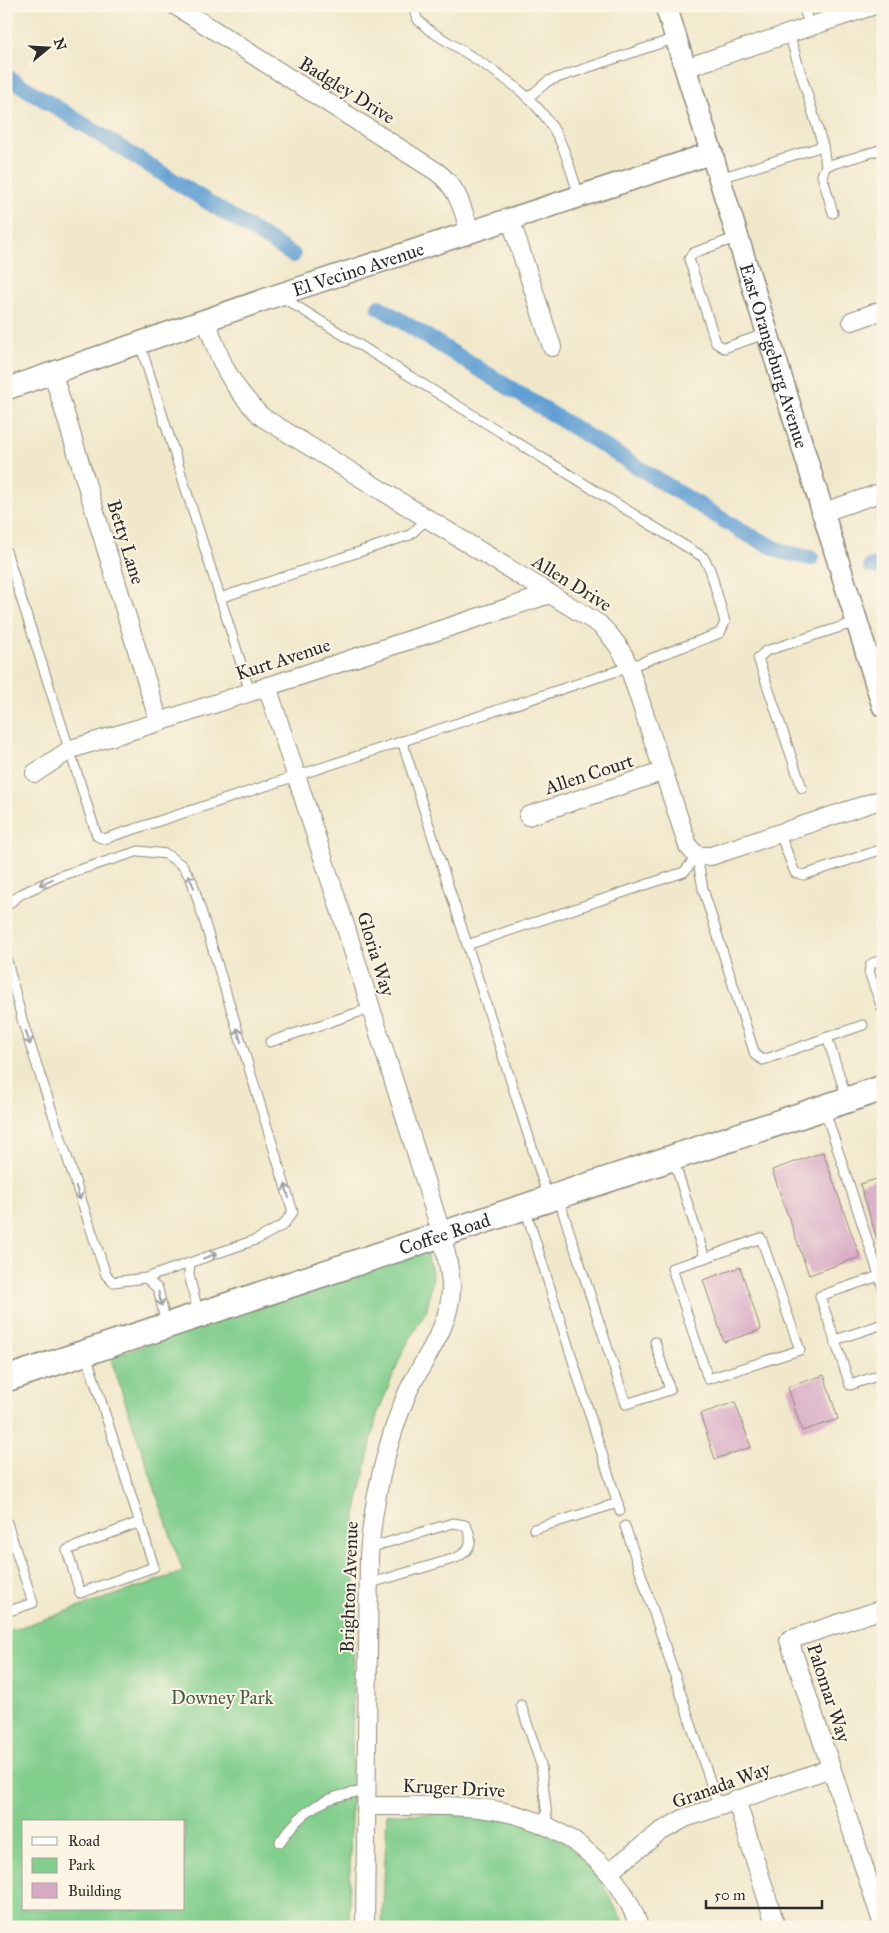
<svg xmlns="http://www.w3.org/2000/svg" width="889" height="1933" font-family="'IM FELL Great Primer',serif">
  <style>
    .green { fill: #81ce8d; stroke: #567c5c; fill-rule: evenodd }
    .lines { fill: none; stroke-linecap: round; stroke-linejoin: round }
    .canal { stroke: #619fd3; stroke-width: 16 }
    .building { fill: #d8aac6 }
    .service-casing { stroke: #8e8a7b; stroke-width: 11 }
    .minor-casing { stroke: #8e8a7b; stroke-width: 20 }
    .tertiary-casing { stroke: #8e8a7b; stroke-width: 24 }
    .secondary-casing { stroke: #8e8a7b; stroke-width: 28 }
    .service { stroke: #fff; stroke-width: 9 }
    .minor { stroke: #fff; stroke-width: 18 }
    .tertiary { stroke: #fff; stroke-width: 21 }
    .secondary { stroke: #fff; stroke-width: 25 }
    .oneway { stroke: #a0a0a0 }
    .labels { text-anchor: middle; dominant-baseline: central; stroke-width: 4; stroke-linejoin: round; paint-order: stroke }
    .street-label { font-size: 19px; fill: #2b2b2b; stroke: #fcf5e5 }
    .park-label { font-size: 19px; fill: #455c48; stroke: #fcf5e5 }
  </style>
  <rect width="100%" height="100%" fill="#fcf5e5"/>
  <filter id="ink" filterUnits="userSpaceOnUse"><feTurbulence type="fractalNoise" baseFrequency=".02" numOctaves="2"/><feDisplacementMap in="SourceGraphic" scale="10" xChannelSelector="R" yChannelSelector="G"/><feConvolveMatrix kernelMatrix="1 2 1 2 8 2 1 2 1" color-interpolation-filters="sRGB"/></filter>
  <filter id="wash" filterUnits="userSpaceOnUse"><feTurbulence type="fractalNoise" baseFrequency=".0096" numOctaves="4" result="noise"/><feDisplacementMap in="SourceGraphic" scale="20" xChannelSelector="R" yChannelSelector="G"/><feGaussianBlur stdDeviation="1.12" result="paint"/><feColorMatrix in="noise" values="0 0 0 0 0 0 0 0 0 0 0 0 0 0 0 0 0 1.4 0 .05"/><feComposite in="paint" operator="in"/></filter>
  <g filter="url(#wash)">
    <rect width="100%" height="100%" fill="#f1e8cb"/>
    <!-- green -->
    <g class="green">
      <path d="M426,1252L433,1276L427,1309L403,1351L377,1415L356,1511L349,1927H6V1632L183,1572L110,1357ZM24,1822H184V1909H24Z"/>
      <polygon points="387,1814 496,1814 540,1825 573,1849 602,1883 626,1927 382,1927"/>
    </g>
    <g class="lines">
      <!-- canal -->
      <g class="canal">
        <polyline points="6,76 293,255"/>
        <polyline points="379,307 741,531 783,552 811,558"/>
        <polyline points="871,566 883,567"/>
      </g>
    </g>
    <g id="blocks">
      <!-- building -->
      <g class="building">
        <polygon points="823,1152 860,1257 809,1275 772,1170"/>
        <polygon points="883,1177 883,1248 880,1249 860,1184"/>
        <polygon points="740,1267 761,1330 724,1342 703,1280"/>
        <polygon points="824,1375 838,1419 802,1431 788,1387"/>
        <polygon points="735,1402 751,1447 715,1459 700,1414"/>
      </g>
    </g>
  </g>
  <g filter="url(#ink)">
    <use href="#blocks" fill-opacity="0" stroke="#8e8a7b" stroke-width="1"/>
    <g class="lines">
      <defs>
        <g id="service">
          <path d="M412,6L418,20L429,30C475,60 535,88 560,141C568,158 573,178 579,196"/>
          <polyline points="803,6 810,27"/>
          <polyline points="789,34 823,146 826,166 822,175 833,213"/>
          <polyline points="528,98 548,81 676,38"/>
          <polyline points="826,166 883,149"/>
          <polyline points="720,178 823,146"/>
          <polyline points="738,237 693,253 689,259 716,343 724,348 768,333"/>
          <polyline points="140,344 250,692"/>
          <polyline points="6,551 97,836 104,839 629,667 720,633 725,622 710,569 703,557 280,296"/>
          <polyline points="220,598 410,535 427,519"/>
          <polyline points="402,741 548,1197"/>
          <polyline points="802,788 758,658 766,651 856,622"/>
          <polyline points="780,834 795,873 804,875 883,849"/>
          <polyline points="697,856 703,889 755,1055 763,1060 863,1025"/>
          <polyline points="6,906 21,894 60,876 139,851 166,854 183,866 192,881 293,1212 283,1225 258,1239 146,1278 113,1282 106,1275 23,1023 6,957"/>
          <polyline points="467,945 684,872 697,856"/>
          <polyline points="883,959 871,964 869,972 883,1011"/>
          <polyline points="827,1037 847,1099"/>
          <polyline points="270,1042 371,1008"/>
          <polyline points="824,1108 883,1287"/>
          <polyline points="673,1158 705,1258 761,1238 800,1350 708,1379 672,1268 705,1258"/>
          <polyline points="558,1197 626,1404 670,1390 655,1342"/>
          <polyline points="525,1208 620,1511"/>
          <polyline points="190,1263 189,1275 199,1315"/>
          <polyline points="879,1276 820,1296 850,1385 883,1374"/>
          <polyline points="146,1278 158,1289 166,1324"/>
          <polyline points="835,1340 883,1324"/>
          <polyline points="86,1354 154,1567 80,1593 67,1550 140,1522"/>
          <polyline points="6,1520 33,1603 6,1612"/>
          <polyline points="625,1526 718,1805"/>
          <polyline points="534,1529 618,1503"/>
          <path d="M368,1584L456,1558C472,1550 474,1539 465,1525L453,1523L369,1548"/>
          <polyline points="521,1705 541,1765 548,1825"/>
          <path d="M280,1842C302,1809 326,1795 366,1791"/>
        </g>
        <g id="minor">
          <path d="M176,6L437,172C459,189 461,206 470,231"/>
          <polyline points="685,68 872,6"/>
          <polyline points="510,218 552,347"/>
          <path d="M206,319C220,362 229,384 262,417L599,624C613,637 622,649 629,667L688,846L697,856H711L883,799"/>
          <polyline points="852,321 883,310"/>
          <polyline points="53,374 159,722"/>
          <polyline points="821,513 883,492"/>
          <path d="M267,686L344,922L442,1235C445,1252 451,1270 451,1288C451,1328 421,1361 406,1396C385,1448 373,1500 369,1556L365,1927"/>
          <polyline points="35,773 71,749 159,722 550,594"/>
          <polyline points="528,816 662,772"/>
          <polyline points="883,1609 789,1640 883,1925"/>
          <polyline points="736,1799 776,1927"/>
          <path d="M366,1806C449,1807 524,1796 591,1855C613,1874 630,1899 639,1927"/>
          <polyline points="609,1872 660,1832 685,1818 831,1768"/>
        </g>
        <g id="tertiary">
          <path id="s1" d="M666,6L883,706"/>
          <path id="s2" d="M6,389L278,295L712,153"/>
        </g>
        <g id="secondary">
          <path id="s3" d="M6,1379L883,1088"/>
        </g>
      </defs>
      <!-- service casing -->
      <use href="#service" class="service-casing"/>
      <!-- minor casing -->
      <use href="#minor" class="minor-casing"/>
      <!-- tertiary casing -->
      <use href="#tertiary" class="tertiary-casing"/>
      <!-- secondary casing -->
      <use href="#secondary" class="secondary-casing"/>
      <!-- service -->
      <use href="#service" class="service"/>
      <!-- minor -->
      <use href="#minor" class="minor"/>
      <!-- tertiary -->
      <use href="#tertiary" class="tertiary"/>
      <!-- secondary -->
      <use href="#secondary" class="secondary"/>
    </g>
    <!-- one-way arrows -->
    <defs><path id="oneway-shaft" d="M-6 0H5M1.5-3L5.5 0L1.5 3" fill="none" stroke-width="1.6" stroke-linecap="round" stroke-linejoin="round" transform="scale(1.25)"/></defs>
    <g class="oneway">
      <use href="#oneway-shaft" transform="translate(191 881) rotate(-115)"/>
      <use href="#oneway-shaft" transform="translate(46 882) rotate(156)"/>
      <use href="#oneway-shaft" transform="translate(239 1035) rotate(-107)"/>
      <use href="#oneway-shaft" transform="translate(28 1038) rotate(72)"/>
      <use href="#oneway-shaft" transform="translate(287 1191) rotate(-106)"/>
      <use href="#oneway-shaft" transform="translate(78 1193) rotate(72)"/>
      <use href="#oneway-shaft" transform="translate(210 1256) rotate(-19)"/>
      <use href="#oneway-shaft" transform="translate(160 1299) rotate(77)"/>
    </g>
  </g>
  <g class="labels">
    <!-- street labels -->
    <g class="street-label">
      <text transform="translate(347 90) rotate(32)">Badgley Drive</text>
      <text stroke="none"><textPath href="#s2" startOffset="372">El Vecino Avenue</textPath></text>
      <text stroke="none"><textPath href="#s1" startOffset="366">East Orangeburg Avenue</textPath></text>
      <text transform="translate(126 542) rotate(73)">Betty Lane</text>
      <text transform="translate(572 583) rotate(32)">Allen Drive</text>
      <text transform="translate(283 659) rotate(-18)">Kurt Avenue</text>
      <text transform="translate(589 774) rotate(-18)">Allen Court</text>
      <text transform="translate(376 954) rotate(73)">Gloria Way</text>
      <text stroke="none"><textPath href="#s3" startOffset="462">Coffee Road</textPath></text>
      <text transform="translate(349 1587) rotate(-88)">Brighton Avenue</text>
      <text transform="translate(829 1693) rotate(72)">Palomar Way</text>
      <text transform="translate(721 1785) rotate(-20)">Granada Way</text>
      <text transform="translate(454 1788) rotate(3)">Kruger Drive</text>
    </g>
    <!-- park labels -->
    <g class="park-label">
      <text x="222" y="1697">Downey Park</text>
    </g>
  </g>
  <!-- margin -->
  <rect width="889" height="1933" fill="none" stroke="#fcf5e5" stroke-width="25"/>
  <!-- legend -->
  <rect x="22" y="1820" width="162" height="90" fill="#fcf5e5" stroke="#a8a49b"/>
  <rect x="32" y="1837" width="25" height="8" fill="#ffffff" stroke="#a8a49b"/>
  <text x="68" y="1846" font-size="15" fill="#2b2b2b">Road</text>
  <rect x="32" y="1858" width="25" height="15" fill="#81ce8d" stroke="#a8a49b"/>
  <text x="68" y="1870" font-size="15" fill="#2b2b2b">Park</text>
  <rect x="32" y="1883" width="25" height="15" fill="#d8aac6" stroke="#a8a49b"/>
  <text x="68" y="1896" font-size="15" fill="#2b2b2b">Building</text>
  <!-- north arrow -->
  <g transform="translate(48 48) rotate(72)" stroke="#fcf5e5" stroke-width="4" paint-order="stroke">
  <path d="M0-4L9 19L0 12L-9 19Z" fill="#2b2b2b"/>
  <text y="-8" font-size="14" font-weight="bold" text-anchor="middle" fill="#2b2b2b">N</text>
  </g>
  <!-- scale -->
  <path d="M706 1900v8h116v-8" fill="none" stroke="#2b2b2b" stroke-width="2.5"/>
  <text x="714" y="1900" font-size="15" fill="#2b2b2b" stroke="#fcf5e5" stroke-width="4" paint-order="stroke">50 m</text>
</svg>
